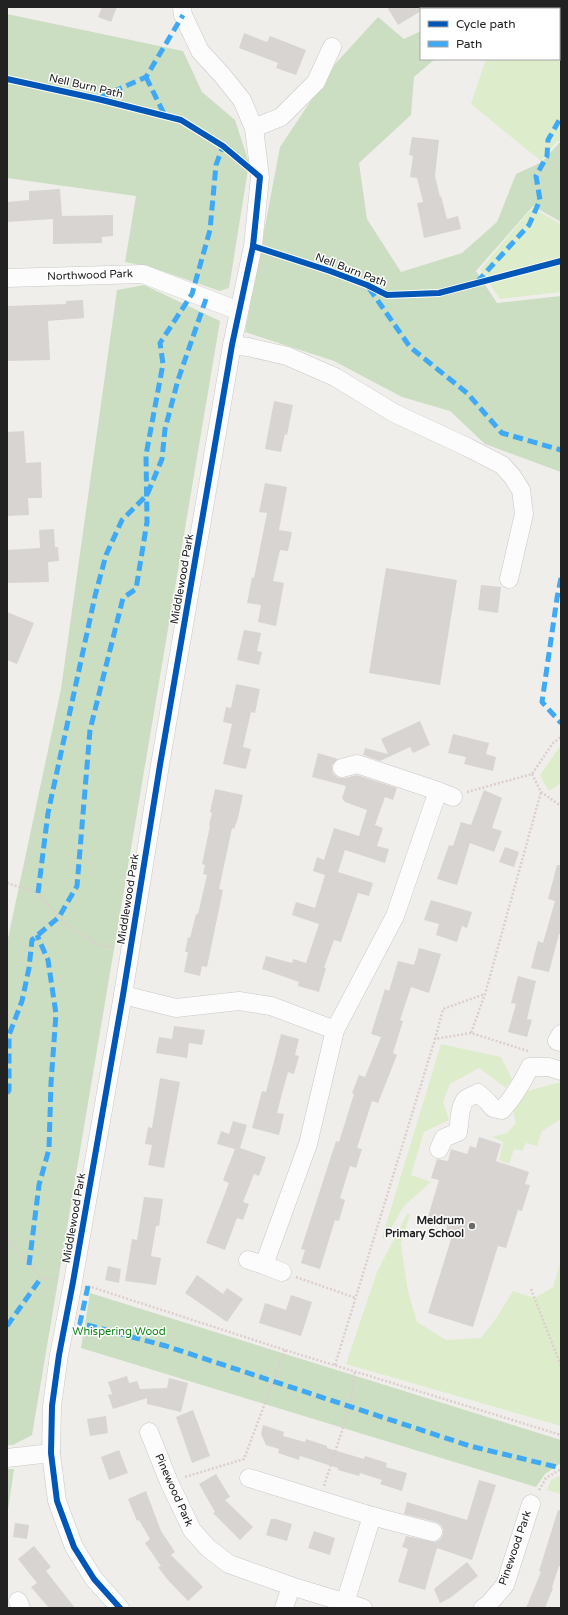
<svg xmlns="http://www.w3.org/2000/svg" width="568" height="1615" font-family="'Varela Round',sans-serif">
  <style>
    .grass { fill: #ddeccb }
    .forest { fill: #cbdec1 }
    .building { fill: #d7d4d2 }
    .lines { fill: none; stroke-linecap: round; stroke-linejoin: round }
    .minor-casing { stroke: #c9c8c7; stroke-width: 19 }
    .path { stroke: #dccecd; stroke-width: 2.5; stroke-dasharray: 2 2; stroke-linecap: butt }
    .minor { stroke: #fdfcfc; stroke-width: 18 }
    .quiet { stroke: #3fa9f5; stroke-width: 5; stroke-dasharray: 10 5; stroke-linecap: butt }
    .cycleway-casing { stroke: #fff; stroke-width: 8 }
    .cycleway { stroke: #0057b8; stroke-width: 6 }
    .poi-dot { fill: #6a6968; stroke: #fff; stroke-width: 1.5 }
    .labels { text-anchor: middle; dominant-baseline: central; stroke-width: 3; stroke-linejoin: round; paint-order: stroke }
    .street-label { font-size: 11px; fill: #222; stroke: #fff }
    .poi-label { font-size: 11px; font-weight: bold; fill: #222; stroke: #fff; text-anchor: end }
    .park-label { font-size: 11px; fill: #0c8416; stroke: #fff }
  </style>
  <rect width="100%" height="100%" fill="#f0eeeb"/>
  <!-- grass -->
  <g class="grass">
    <polygon points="504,7 561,7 561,142 557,141 541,161 471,104 486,59 559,59 559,9 503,9"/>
    <polygon points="532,208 561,224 561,292 500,299 480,270"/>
    <polygon points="561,745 561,783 549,791 540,775"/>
    <polygon points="441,1044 501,1057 512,1079 506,1088 479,1068 450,1084 443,1102 449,1120 424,1132 411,1175 431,1182 404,1206 385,1239 382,1238"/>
    <polygon points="561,1082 561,1119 542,1131 537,1146 526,1143 522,1151 514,1149 509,1164 499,1160 503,1142 492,1137 507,1133 516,1123 513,1110 527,1091"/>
    <polygon points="407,1214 410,1214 401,1244 408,1292 417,1322 446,1340 481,1338 497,1317 513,1291 535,1298 553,1287 561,1261 561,1426 346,1364 377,1272"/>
    <polygon points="561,1475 561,1494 547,1490 551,1480"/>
  </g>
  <!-- forest -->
  <g class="forest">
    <polygon points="7,14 183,51 202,92 235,120 249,163 229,288 220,291 150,267 125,262 136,196 7,178"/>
    <polygon points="378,17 404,39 421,31 421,59 435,59 414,77 411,115 359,163 367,219 401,272 462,253 497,222 516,174 542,162 559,143 561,143 561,222 533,206 476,271 497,303 561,296 561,472 485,444 450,411 402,397 334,361 245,332 280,147 336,63"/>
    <polygon points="144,285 220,321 32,1435 13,1445 7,1445 7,943 61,689 117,290"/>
    <polygon points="90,1293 561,1440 561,1463 545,1474 536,1487 81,1348"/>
    <polygon points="7,1469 14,1469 7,1517"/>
  </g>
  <!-- building -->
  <g class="building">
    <polygon points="102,7 117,7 111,22 98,17"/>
    <polygon points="387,7 428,7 421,9 421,11 398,25"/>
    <polygon points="244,33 267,42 270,36 306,50 296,75 276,68 278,63 239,48"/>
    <polygon points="412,137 439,140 435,176 440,197 441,196 447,219 458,216 461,229 424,238 417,203 423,202 417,178 410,177 413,156 409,155"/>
    <polygon points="60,189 62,216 113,215 113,236 102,237 102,243 53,244 53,219 7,222 7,202 29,200 29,191"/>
    <polygon points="83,300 84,318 48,321 50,360 7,361 7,306 66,304 66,301"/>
    <polygon points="274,401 293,405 287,435 285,434 281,452 265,449"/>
    <polygon points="24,431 26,463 41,462 42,498 28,498 29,515 7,516 7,432"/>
    <polygon points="265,483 287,487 279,530 292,532 288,551 280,550 273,581 284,583 276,626 258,622 261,605 247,603 252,577 254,578 267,513 259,512"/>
    <polygon points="54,529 55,547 58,547 59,561 48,562 49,582 7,583 7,550 40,548 39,530"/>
    <polygon points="386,568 457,580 440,685 369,673"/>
    <polygon points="481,585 501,587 498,613 478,610"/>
    <polygon points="7,612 34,623 17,664 7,660"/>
    <polygon points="244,630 261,633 257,651 262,652 259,665 237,660"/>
    <polygon points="236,684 260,689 255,713 251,712 243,747 251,749 246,769 223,764 232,724 223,722 226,707 231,708"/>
    <polygon points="420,721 430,745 413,753 410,747 380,761 363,755 365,748 388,754 381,739"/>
    <polygon points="453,734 489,743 486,754 496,757 493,771 464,764 466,757 448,753"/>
    <polygon points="318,753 338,759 332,765 332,770 334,775 339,778 345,778 357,775 397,788 393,800 385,797 375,825 383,828 377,846 389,849 385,863 345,850 338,872 373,883 369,896 358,893 341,942 334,940 324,968 326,968 319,992 298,986 299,982 262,969 266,956 292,963 293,959 306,963 319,924 292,915 296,902 315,908 325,875 313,871 317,857 324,860 334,828 359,836 367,810 345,802 342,798 346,786 312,777"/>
    <polygon points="215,789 243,795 238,818 234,829 232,828 219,889 223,890 207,967 202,966 200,976 184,972 188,952 185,952 188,937 190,938 196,914 198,914 207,875 203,874 205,865 202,864 210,826 209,825 212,813 210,812"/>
    <polygon points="484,790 502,798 492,828 502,831 494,852 470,843 457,885 437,879 449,845 453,846 461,822 471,825"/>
    <polygon points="505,847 519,852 514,867 499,862"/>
    <polygon points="557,865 561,865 561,934 559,934 549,972 531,968 538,941 543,943 555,901 548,899"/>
    <polygon points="431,900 472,912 467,928 462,926 457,942 436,935 439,924 424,920"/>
    <polygon points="419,948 441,954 429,993 411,987 400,1020 403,1021 393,1053 397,1055 378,1103 372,1101 357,1148 362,1149 356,1168 350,1166 340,1198 345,1200 339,1221 335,1220 320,1269 301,1263 305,1250 301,1249 336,1141 339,1142 354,1094 352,1093 359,1075 365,1077 381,1037 371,1034 385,989 389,991 398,961 414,965"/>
    <polygon points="518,976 536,981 527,1019 532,1020 527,1037 508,1032 516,1004 511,1003"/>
    <polygon points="174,1026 205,1030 202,1045 189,1043 187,1058 156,1053 159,1037 172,1039"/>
    <polygon points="281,1034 299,1039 295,1055 299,1056 294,1074 288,1072 283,1090 277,1113 284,1114 279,1135 252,1128 262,1091 266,1092"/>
    <polygon points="160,1078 180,1082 164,1168 148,1165 152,1145 145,1144 148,1127 152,1128"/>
    <polygon points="233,1121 247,1125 240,1148 266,1157 259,1176 254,1174 243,1202 249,1204 243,1220 237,1218 225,1250 206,1243 229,1183 223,1180 235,1149 217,1144 221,1131 229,1134"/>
    <polygon points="479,1137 501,1144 496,1161 529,1172 525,1184 530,1185 522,1211 518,1210 506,1248 498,1246 473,1327 428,1313 452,1236 445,1234 447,1226 427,1220 439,1180 431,1178 437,1159 448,1161 451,1149 467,1154 470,1146 476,1148"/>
    <polygon points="144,1197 163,1199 159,1226 156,1226 151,1256 161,1258 156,1285 125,1281 132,1239 137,1240"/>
    <polygon points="108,1266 121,1269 119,1283 105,1280"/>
    <polygon points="197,1275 223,1294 227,1288 243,1299 227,1322 185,1293"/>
    <polygon points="291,1295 312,1302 301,1336 259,1323 265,1303 286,1310"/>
    <polygon points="127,1376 129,1383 137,1381 140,1389 167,1388 169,1378 188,1383 181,1412 147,1404 147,1398 113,1409 108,1395 112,1394 108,1382"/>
    <polygon points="193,1410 210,1456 192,1463 176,1417"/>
    <polygon points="106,1416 108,1433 90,1436 87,1419"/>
    <polygon points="263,1425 284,1432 283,1436 305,1442 306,1439 327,1446 327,1448 364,1459 365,1456 387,1463 386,1467 407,1473 402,1491 380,1484 382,1480 360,1473 359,1476 338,1470 338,1468 300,1456 299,1460 278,1453 279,1449 266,1445 261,1434"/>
    <polygon points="119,1450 128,1473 109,1480 101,1457"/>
    <polygon points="216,1474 230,1497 225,1500 253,1527 240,1540 213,1513 215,1512 199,1484"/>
    <polygon points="479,1480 496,1485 472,1560 437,1548 425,1590 398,1582 408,1549 402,1547 406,1536 435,1542 440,1540 443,1534 443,1529 441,1525 436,1522 404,1514 407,1502 467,1520"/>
    <polygon points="146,1491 161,1531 175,1552 171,1555 203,1587 188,1601 167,1579 158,1567 161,1566 145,1543 150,1539 139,1520 137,1521 128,1499"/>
    <polygon points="558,1510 561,1511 561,1567 559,1566 552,1587 553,1588 545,1608 526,1608 541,1572 539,1571"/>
    <polygon points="271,1519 276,1519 292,1524 287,1541 266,1535"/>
    <polygon points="15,1523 29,1525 27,1539 13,1537"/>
    <polygon points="314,1531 335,1538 330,1555 308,1548"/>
    <polygon points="34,1546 51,1567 46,1571 75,1608 49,1608 31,1587 37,1583 18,1559"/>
    <polygon points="467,1562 478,1576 450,1598 440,1603 434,1589"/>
  </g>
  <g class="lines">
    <defs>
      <g id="minor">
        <polyline points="254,128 281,117 316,82 332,47"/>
        <polyline points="7,278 143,274 239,311"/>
        <polyline points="232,345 248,347 287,356 335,377 394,413 467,447 502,465 512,476 521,490 524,514 509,579"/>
        <polyline points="342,768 357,764 438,791"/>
        <polyline points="123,995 176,1008 239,1001 271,1006 335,1030"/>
        <polyline points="561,1034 557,1041 561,1042"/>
        <path d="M439,1149L444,1138L458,1132C460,1122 459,1106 466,1099C469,1097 474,1095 478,1093L487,1101L493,1108L502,1110C514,1097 522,1083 530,1067H549L561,1071"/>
        <polyline points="248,1260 264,1265 308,1144 335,1030 395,916 438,791 453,797"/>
        <polyline points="264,1265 282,1272"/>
        <polyline points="149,1432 169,1482 192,1530 208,1548 229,1564 291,1586 363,1608"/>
        <polyline points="7,1458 51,1453"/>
        <polyline points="249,1478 372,1516 433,1532"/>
        <polyline points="18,1601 21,1608"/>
        <polyline points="345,1603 372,1516"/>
        <polyline points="120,1608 94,1579 74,1547 57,1501 51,1453 52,1406 59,1355 73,1282 123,995 160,765 232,345 253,246 260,177 254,128 242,100 222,75 200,51 183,15 182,7"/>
        <polyline points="284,1608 291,1586"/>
        <polyline points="483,1608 488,1605 505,1585 531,1504"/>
      </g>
    </defs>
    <!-- minor casing -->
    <use href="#minor" class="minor-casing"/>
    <!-- path -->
    <g class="path">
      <polyline points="532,774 541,792 561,806"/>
      <polyline points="467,792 532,774 553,743 561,737"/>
      <polyline points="7,883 38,893 64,923 95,943 114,948"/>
      <polyline points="471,1033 435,1039 443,1009 485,994"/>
      <polyline points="528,1051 471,1033 485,994 541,792"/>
      <polyline points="7,1240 41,1278 58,1280"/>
      <polyline points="296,1277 356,1298"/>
      <polyline points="88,1286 285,1350 561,1435"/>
      <polyline points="531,1289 561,1366"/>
      <polyline points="335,1365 435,1039"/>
      <polyline points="185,1477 244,1459 285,1350"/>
      <polyline points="324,1486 350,1406 355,1371"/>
      <polyline points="539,1490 546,1478 561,1469"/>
    </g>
    <!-- minor -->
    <use href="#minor" class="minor"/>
    <!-- quiet -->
    <g class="quiet">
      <polyline points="146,77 165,116"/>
      <polyline points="99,98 146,77 183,15"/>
      <polyline points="477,282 529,225 540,200 536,176 547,156 548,140 561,117"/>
      <polyline points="369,288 410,347 467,393 502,433 561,450"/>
      <polyline points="561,578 557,598 542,702 561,723"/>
      <polyline points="38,893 48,813 95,596 106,555 122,520 147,495 162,459 165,429 178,380 206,299"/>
      <polyline points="7,1093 9,1090 9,1035 22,1001 29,968 32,940 59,917 77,886 90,730 123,598 136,589 147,522 146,455 163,364 160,343 192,294 210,230 216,165 223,146"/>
      <polyline points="29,1265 39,1185 49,1149 51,1083 56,1014 48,960 37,935"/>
      <polyline points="88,1286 80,1323 166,1346 470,1446 561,1468"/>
      <polyline points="7,1326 41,1278"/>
    </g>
    <defs>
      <g id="cycleway">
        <polyline points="7,79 98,99 181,120 223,146 260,177 253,246 232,345 160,765 123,995 73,1282 59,1355 52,1406 51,1453 57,1501 74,1547 94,1579 120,1608"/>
        <polyline points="253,246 330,271 367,285 387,295 439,293 561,261"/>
      </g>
    </defs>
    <!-- cycleway casing -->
    <use href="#cycleway" class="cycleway-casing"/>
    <!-- cycleway -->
    <use href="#cycleway" class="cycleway"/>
  </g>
  <!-- markers -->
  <circle class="poi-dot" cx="472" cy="1226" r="4"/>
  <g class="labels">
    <!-- street labels -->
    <g class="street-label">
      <text transform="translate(86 86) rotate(13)">Nell Burn Path</text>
      <text transform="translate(351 270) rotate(21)">Nell Burn Path</text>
      <text transform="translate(90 275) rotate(-2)">Northwood Park</text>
      <text transform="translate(182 579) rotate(-80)">Middlewood Park</text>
      <text transform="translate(128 899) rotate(-81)">Middlewood Park</text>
      <text transform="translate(74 1218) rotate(-80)">Middlewood Park</text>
      <text transform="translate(174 1490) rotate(66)">Pinewood Park</text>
      <text transform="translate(515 1548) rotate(-71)">Pinewood Park</text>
    </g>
    <!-- poi labels -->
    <g class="poi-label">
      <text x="464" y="1220">Meldrum<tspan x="464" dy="13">Primary School</tspan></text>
    </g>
    <!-- park labels -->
    <g class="park-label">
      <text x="119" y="1331">Whispering Wood</text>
    </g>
  </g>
  <!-- border -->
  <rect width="568" height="1615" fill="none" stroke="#222222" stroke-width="16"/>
  <!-- legend -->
  <rect x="420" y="8" width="140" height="52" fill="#ffffff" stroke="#a7a7a7"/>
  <rect x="428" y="21" width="20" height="6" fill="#0057b8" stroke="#a7a7a7"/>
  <text x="456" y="28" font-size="12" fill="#222222">Cycle path</text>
  <rect x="428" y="41" width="20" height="6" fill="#3fa9f5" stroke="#a7a7a7"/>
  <text x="456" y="48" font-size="12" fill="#222222">Path</text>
</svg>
